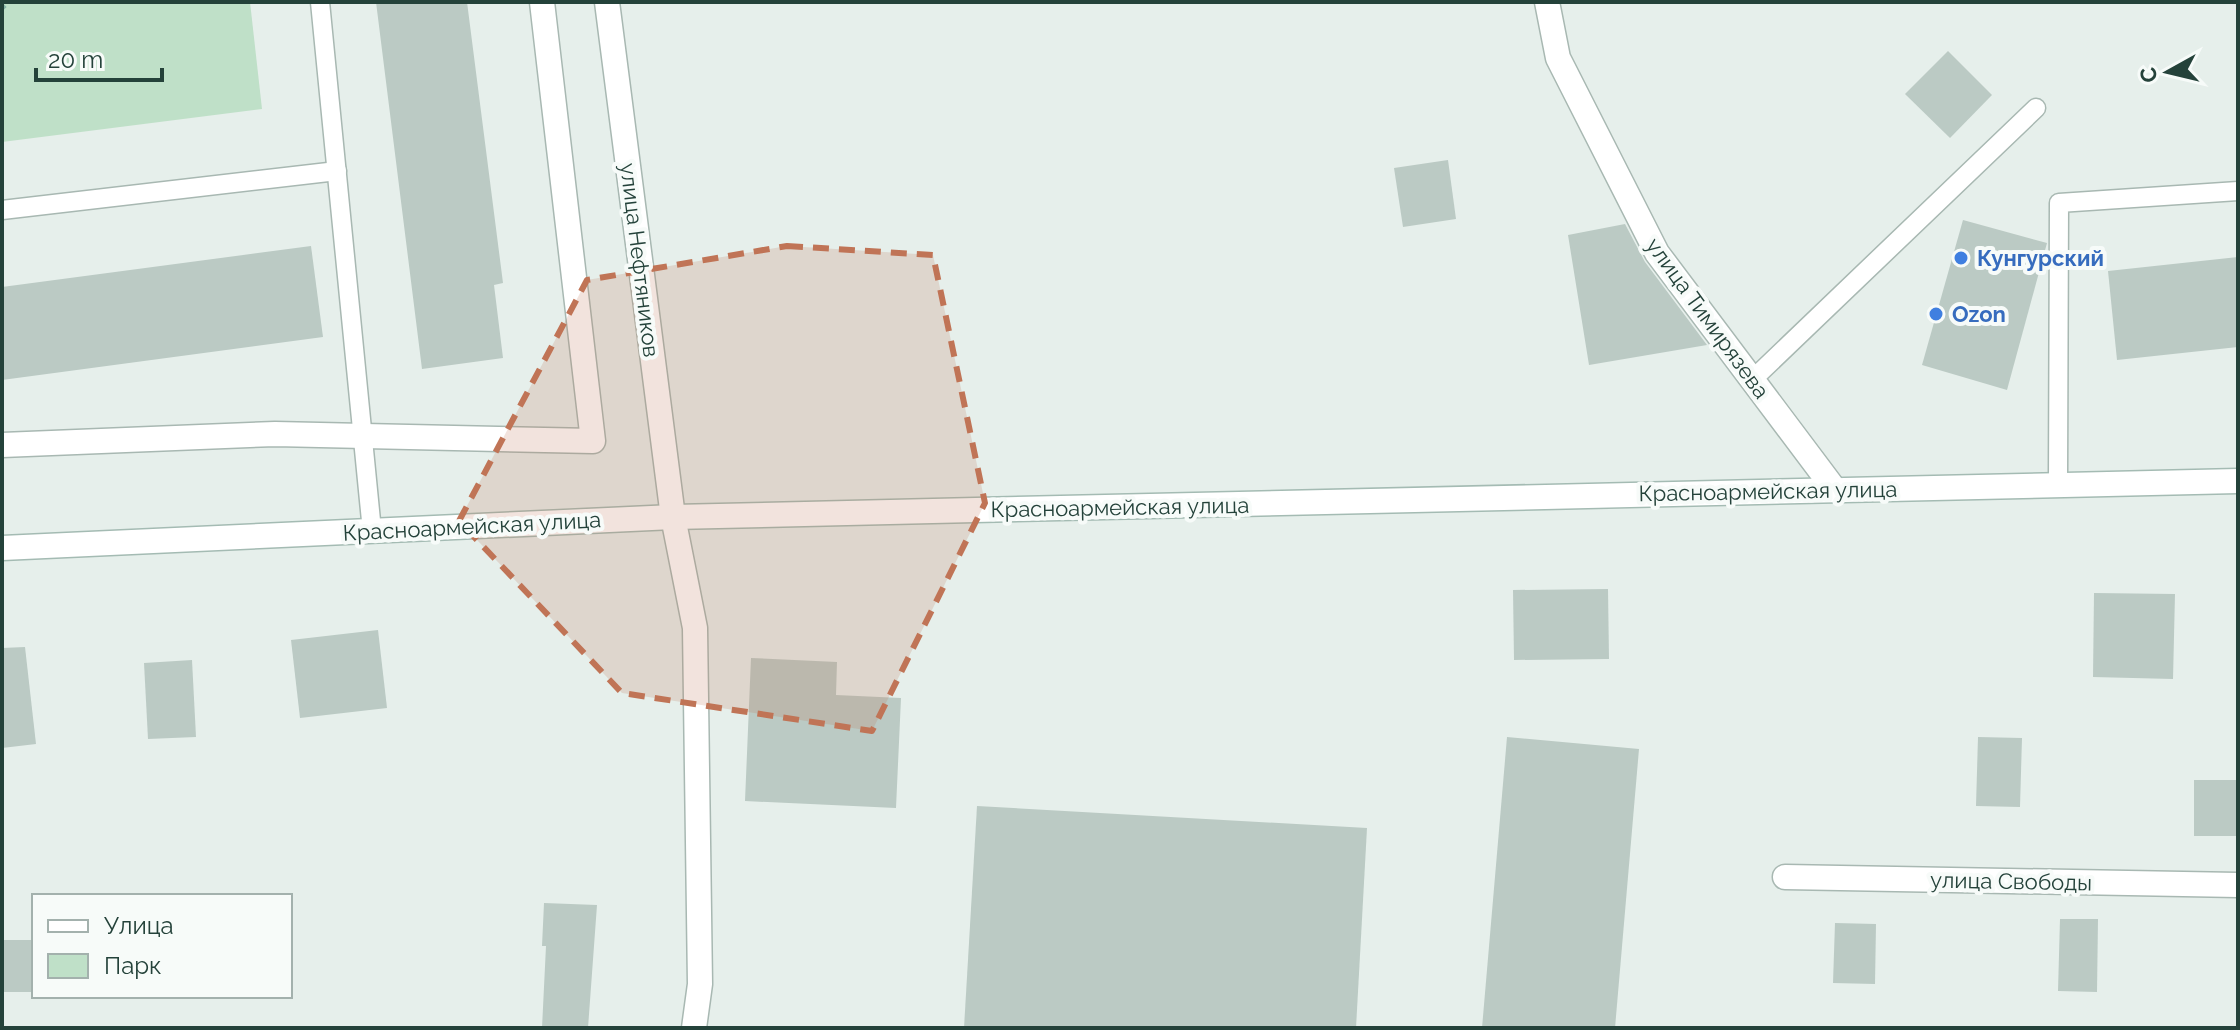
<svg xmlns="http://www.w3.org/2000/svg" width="2240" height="1030" font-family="Raleway,sans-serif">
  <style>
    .green { fill: #bfe0c8 }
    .building { fill: #bbcac4 }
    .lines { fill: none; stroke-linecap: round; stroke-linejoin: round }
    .lane-casing { stroke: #a8b8b2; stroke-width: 21 }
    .street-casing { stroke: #a8b8b2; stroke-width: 27 }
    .secondary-casing { stroke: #a4bbb3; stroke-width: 27 }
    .path { stroke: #86b3a5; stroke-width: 5; stroke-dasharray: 4 6; stroke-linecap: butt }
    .lane { stroke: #fff; stroke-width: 18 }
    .street { stroke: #fff; stroke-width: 24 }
    .secondary { stroke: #fff; stroke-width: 24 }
    .marked { fill: #c07456; fill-opacity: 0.2; stroke: #c07456; stroke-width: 6; stroke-dasharray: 16 10; stroke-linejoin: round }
    .shop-dot { fill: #3f7fe0; stroke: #f7fbf9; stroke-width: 3 }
    .labels { text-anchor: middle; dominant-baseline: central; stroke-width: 8; stroke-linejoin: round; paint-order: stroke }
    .shop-label { font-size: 22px; font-weight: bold; fill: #366cbe; stroke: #f7fbf9; text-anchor: start }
    .street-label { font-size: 22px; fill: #24423a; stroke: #f7fbf9 }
  </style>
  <rect width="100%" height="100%" fill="#e6efeb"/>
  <!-- green -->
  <polygon class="green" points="2,2 250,2 262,109 2,142"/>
  <!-- building -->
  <g class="building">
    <polygon points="376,2 467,2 503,283 494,285 503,358 422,369"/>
    <polygon points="1948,51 1992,95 1950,138 1905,94"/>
    <polygon points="1448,160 1456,219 1403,227 1394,168"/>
    <polygon points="1963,220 2047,243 2007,390 1922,365"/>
    <polygon points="1625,224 1645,262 1707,345 1589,365 1568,235"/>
    <polygon points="311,246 323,337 2,380 2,287"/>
    <polygon points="2238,257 2238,347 2117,360 2108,271"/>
    <polygon points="1608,589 1609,659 1514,660 1513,590"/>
    <polygon points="2094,593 2175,594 2173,679 2093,677"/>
    <polygon points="378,630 387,708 300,718 291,640"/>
    <polygon points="25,647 36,744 2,748 2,648"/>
    <polygon points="751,658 837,662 836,695 901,698 896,808 745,801"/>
    <polygon points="192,660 196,737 148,739 144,663"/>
    <polygon points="1507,737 1639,749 1615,1028 1482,1028"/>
    <polygon points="1978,737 2022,738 2020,807 1976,806"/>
    <rect x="2194" y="780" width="44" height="56"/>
    <polygon points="977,806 1367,828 1356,1028 964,1028"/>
    <polygon points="544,903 597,905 588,1028 542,1028 546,946 542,946"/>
    <polygon points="2060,919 2098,919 2097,992 2058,991"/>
    <polygon points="1835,923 1876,924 1875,984 1833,983"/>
    <rect x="2" y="940" width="32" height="52"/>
  </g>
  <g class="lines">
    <defs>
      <g id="lane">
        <polyline points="320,2 372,531"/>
        <polyline points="2,210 337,171"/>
        <polyline points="1752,380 2036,108"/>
        <polyline points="2058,483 2059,203 2238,191"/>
      </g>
      <g id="street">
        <polyline points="607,2 673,517 695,628 700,984 694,1028"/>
        <polyline points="1547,2 1558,58 1657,253 1835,490"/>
        <polyline points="2,445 275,434 593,441 542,2"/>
        <polyline points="1785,877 2238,885"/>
      </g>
      <polyline id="secondary" points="2,548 673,517 2238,481"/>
    </defs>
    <!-- lane casing -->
    <use href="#lane" class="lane-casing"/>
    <!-- street casing -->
    <use href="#street" class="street-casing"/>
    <!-- secondary casing -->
    <use href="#secondary" class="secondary-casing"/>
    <!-- path -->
    <polyline class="path" points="2,8 8,2"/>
    <!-- lane -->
    <use href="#lane" class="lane"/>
    <!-- street -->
    <use href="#street" class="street"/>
    <!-- secondary -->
    <use href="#secondary" class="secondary"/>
  </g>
  <!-- marked area -->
  <path class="marked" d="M787,246L933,255L985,503L872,731L622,693L459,521L587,280Z"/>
  <!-- markers -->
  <g class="shop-dot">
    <circle cx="1961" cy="258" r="8"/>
    <circle cx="1936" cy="314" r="8"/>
  </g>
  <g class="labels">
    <!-- shop labels -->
    <g class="shop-label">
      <text x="1977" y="258">Кунгурский</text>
      <text x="1952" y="314">Ozon</text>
    </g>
    <!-- street labels -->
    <g class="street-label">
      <text transform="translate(640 260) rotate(83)">улица Нефтяников</text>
      <text transform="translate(1708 318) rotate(54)">улица Тимирязева</text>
      <text transform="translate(1768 491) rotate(-1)">Красноармейская улица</text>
      <text transform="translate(1120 507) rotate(-1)">Красноармейская улица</text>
      <text transform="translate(472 526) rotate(-3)">Красноармейская улица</text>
      <text transform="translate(2011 881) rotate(1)">улица Свободы</text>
    </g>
  </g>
  <!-- border -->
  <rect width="2240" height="1030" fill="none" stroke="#24423a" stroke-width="8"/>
  <!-- legend -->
  <rect x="32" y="894" width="260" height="104" fill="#f7fbf9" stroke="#a3b1ad" stroke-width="2"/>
  <rect x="48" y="920" width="40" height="12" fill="#ffffff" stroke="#a3b1ad" stroke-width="2"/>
  <text x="104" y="934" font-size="24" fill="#24423a">Улица</text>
  <rect x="48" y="954" width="40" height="24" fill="#bfe0c8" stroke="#a3b1ad" stroke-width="2"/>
  <text x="104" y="974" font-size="24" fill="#24423a">Парк</text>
  <!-- north arrow -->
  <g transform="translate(2168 72) rotate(262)" stroke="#f7fbf9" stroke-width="6" paint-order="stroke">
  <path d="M0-6L14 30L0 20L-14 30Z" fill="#24423a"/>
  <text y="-12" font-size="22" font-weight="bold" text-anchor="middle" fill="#24423a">С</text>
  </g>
  <!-- scale -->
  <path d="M36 68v12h126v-12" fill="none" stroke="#24423a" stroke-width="4"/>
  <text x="48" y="68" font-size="24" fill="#24423a" stroke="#f7fbf9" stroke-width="6" paint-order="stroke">20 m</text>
</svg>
